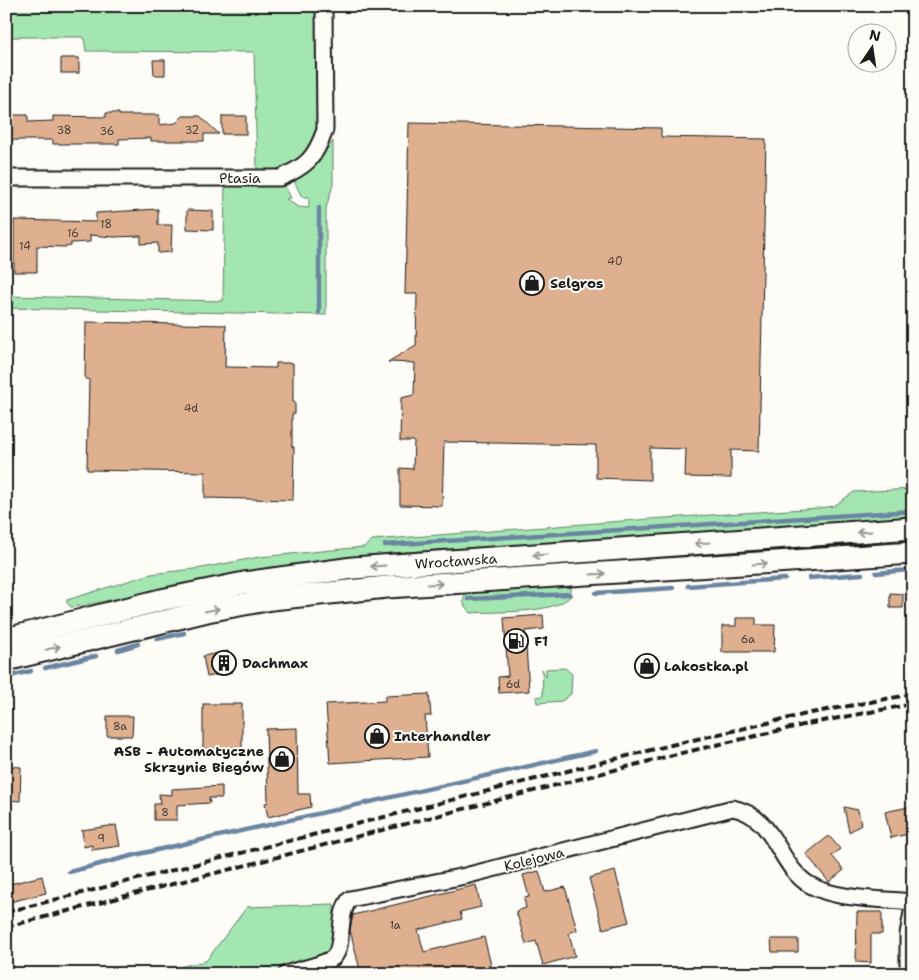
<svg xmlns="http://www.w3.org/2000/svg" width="919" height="980" font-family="'Shantell Sans',sans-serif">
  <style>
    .green { fill: #a3e6b1; stroke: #608166 }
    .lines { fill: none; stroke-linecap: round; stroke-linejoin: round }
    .stream { stroke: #6a85a0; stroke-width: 4.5 }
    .building { fill: #deb08f; stroke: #1c1c1c }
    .minor-casing { stroke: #1c1c1c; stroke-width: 19 }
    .secondary-casing { stroke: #1c1c1c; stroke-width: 25 }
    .minor { stroke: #fdfcf7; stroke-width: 15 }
    .secondary { stroke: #fdfcf7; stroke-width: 21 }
    .rail { stroke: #1c1c1c; stroke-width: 4; stroke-dasharray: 8 4; stroke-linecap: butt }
    .oneway { stroke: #989794 }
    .labels { text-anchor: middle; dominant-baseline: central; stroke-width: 4; stroke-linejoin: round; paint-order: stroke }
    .number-label { font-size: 11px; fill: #4c4139 }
    .street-label { font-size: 14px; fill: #1c1c1c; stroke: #fdfcf7 }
    .poi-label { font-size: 14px; font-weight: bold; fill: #1c1c1c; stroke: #fdfcf7; text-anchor: start }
  </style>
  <rect width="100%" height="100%" fill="#fdfcf7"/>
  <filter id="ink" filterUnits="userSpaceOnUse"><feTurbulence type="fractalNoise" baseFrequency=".02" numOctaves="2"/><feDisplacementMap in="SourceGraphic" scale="10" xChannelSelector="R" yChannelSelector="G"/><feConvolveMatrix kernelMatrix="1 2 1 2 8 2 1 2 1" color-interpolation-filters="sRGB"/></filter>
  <g filter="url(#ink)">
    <!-- green -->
    <g class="green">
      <polygon points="6,6 317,6 317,125 310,146 299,160 285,168 257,172 254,52 86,51 84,37 6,37"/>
      <polygon points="333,141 333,185 326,208 326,315 6,308 6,296 223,301 225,185 284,184 291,198 286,199 298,207 309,208 309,197 302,197 295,183 296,178 314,166"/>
      <polygon points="913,489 913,520 390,553 279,567 213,578 82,606 71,607 67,603 67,600 151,574 202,568 259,557 364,547 372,540 650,519 819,508 834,506 854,492"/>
      <path d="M568,582L571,588V596C552,615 497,611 471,613C464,607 461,601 466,592Z"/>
      <polygon points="565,668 572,674 571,694 562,701 537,703 536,697 543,696 542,669 546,677 546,669"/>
      <polygon points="334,904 334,941 328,952 270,974 147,974 206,961 247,907"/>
    </g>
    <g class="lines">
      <!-- stream -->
      <g class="stream">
        <polyline points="319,208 319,312"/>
        <polyline points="385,545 913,511"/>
        <polyline points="876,573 908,570"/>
        <polyline points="809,578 862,574"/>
        <polyline points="688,586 785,579"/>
        <polyline points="596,593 673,588"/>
        <polyline points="468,599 570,594"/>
        <polyline points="157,639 184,633"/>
        <polyline points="118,650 138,644"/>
        <polyline points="45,668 96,656"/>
        <polyline points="6,677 31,671"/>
        <polyline points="69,872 139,854 596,751"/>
      </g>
    </g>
    <!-- building -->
    <g class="building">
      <rect x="61" y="58" width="18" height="15"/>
      <polygon points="153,60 165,60 165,75 154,75"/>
      <polygon points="106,113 119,113 119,115 159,115 159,125 176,123 183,116 200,116 219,134 204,134 204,141 151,141 151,138 119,139 119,144 53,144 53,140 10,140 10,115 28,115 28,122 53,121 53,116 106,117"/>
      <rect x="222" y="116" width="24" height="18"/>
      <polygon points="409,123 661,128 661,137 766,139 759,451 731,450 731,478 685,477 686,449 650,448 650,480 596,478 596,445 444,442 442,506 400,505 400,468 413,469 414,441 400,441 401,398 414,395 415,363 388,362 416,345 417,294 405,294"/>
      <polygon points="158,209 158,225 172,225 171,252 158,253 158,243 141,244 141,236 114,237 90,235 90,242 71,243 71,246 65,247 37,246 37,272 14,272 14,220 96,222 96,213"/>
      <polygon points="187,210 213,211 213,230 187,229"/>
      <polygon points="86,322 226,325 225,367 276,368 276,363 293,363 293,402 295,402 295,414 292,414 292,447 294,447 293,500 205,498 205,472 87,470 89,379 85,379"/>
      <polygon points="890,593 903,594 903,608 890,608"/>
      <polygon points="543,615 544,629 525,631 529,691 499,693 498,677 508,676 504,618"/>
      <polygon points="736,618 756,618 756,625 775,625 774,652 722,652 722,626 736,626"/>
      <polygon points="228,651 232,672 207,677 203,656"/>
      <polygon points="429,694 431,716 425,716 428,757 330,763 326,704 385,701 385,696"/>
      <rect x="203" y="704" width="39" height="45"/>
      <polygon points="107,716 133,716 132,736 107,736"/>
      <polygon points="297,728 298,794 310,794 311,807 268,817 265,803 268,802 266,729"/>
      <polygon points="6,766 21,767 20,801 6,800"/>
      <polygon points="222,786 222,798 209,798 210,803 177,805 177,820 154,820 154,804 160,804 159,794 172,795 172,789"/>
      <polygon points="913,806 913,833 891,838 885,812"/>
      <polygon points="844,807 858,810 861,825 849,832"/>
      <polygon points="116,825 120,846 92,850 92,845 84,847 82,830"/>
      <polygon points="829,836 840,849 832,856 844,870 829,882 806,854"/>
      <polygon points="539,871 545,892 565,887 577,930 569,933 575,956 543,965 536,941 526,944 516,911 526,908 524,898 529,897 523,875"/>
      <polygon points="615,871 629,922 603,929 589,878"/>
      <polygon points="42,876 46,893 6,903 6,885"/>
      <polygon points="476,885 481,907 460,912 462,919 418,930 424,952 484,937 491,965 456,974 361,974 350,930 353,915"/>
      <polygon points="857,912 882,912 882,934 871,934 871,963 856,962"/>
      <polygon points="771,939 798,939 798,952 772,952"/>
    </g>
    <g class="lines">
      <defs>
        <g id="minor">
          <path d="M6,178H280C307,166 315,158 325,130L324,6"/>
          <path d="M286,974C300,969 318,966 331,959C346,951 336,914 350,899L465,876L733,808C777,817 777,866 810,885C836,900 883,899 913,902"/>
          <polyline points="908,974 908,934 913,907"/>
        </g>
        <g id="secondary">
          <polyline points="6,639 161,600 244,583 353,568 913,528"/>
          <polyline points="6,660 207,611 272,599 387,587 913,553"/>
        </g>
      </defs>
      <!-- minor casing -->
      <use href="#minor" class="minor-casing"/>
      <!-- secondary casing -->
      <use href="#secondary" class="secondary-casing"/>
      <!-- minor -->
      <use href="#minor" class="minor"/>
      <!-- secondary -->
      <use href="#secondary" class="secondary"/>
      <!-- rail -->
      <g class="rail">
        <polyline points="6,912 671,745 811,713 913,694"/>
        <polyline points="6,927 673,755 812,723 913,704"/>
      </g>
    </g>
    <!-- one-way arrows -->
    <defs><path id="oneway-shaft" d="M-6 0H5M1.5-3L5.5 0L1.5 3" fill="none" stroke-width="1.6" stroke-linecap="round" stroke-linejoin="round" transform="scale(1.25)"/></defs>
    <g class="oneway">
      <use href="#oneway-shaft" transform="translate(864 532) rotate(176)"/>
      <use href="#oneway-shaft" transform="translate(702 543) rotate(176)"/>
      <use href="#oneway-shaft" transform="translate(540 555) rotate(176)"/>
      <use href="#oneway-shaft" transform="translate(760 564) rotate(-4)"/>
      <use href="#oneway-shaft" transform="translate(378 566) rotate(176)"/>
      <use href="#oneway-shaft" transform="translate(598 574) rotate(-3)"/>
      <use href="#oneway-shaft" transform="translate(435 584) rotate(-3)"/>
      <use href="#oneway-shaft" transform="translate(212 610) rotate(-11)"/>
      <use href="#oneway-shaft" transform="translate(53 648) rotate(-13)"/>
    </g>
  </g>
  <!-- icons -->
  <defs>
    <symbol id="shop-ring" viewBox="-11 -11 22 22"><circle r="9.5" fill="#fdfcf7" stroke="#1c1c1c" stroke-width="1.5"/><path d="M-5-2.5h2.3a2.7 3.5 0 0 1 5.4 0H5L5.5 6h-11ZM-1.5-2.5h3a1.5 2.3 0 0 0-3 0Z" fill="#1c1c1c"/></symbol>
    <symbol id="fuel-ring" viewBox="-11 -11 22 22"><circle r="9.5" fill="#fdfcf7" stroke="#1c1c1c" stroke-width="1.5"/><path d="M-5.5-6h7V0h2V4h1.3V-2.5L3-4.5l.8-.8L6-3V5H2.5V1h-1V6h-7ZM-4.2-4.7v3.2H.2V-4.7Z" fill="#1c1c1c"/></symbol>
    <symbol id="building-ring" viewBox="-11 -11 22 22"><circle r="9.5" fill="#fdfcf7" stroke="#1c1c1c" stroke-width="1.5"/><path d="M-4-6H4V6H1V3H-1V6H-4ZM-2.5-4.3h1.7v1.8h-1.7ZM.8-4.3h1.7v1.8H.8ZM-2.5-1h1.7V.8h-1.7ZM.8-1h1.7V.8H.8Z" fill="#1c1c1c"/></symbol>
  </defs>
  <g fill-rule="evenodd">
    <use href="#shop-ring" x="518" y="269" width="28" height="28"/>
    <use href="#fuel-ring" x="502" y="627" width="28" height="28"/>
    <use href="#building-ring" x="210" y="649" width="28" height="28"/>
    <use href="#shop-ring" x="633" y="652" width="28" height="28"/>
    <use href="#shop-ring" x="363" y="722" width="28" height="28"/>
    <use href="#shop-ring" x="268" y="745" width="28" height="28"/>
  </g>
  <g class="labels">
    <!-- number labels -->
    <g class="number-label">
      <text x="64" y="130">38</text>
      <text x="192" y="130">32</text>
      <text x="107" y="131">36</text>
      <text x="106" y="224">18</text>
      <text x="73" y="233">16</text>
      <text x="25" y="246">14</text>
      <text x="615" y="261">40</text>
      <text x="191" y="408">4d</text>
      <text x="748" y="639">6a</text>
      <text x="513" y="684">6d</text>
      <text x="120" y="726">8a</text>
      <text x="165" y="812">8</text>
      <text x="101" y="838">9</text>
      <text x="395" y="925">1a</text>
    </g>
    <!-- street labels -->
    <g class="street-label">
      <text x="240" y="178">Ptasia</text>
      <text transform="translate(456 561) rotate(-4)">Wrocławska</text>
      <text transform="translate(534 859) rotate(-14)">Kolejowa</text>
    </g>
    <!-- poi labels -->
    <g class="poi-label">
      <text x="550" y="283">Selgros</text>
      <text x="534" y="641">F1</text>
      <text x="242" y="663">Dachmax</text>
      <text x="664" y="666">Lakostka.pl</text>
      <text x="394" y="736">Interhandler</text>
      <text x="264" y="751" text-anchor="end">ASB - Automatyczne<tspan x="264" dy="16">Skrzynie Biegów</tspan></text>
    </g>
  </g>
  <!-- margin -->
  <rect width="919" height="980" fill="none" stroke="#fdfcf7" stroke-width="25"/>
  <rect x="12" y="12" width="894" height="955" fill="none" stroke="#1c1c1c" stroke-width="2" filter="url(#ink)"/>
  <!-- north arrow -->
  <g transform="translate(872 48) rotate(13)"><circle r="24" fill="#fdfcf7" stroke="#a3a29f"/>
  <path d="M0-4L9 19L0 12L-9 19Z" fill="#1c1c1c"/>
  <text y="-8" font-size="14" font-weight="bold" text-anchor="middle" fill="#1c1c1c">N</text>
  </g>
</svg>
